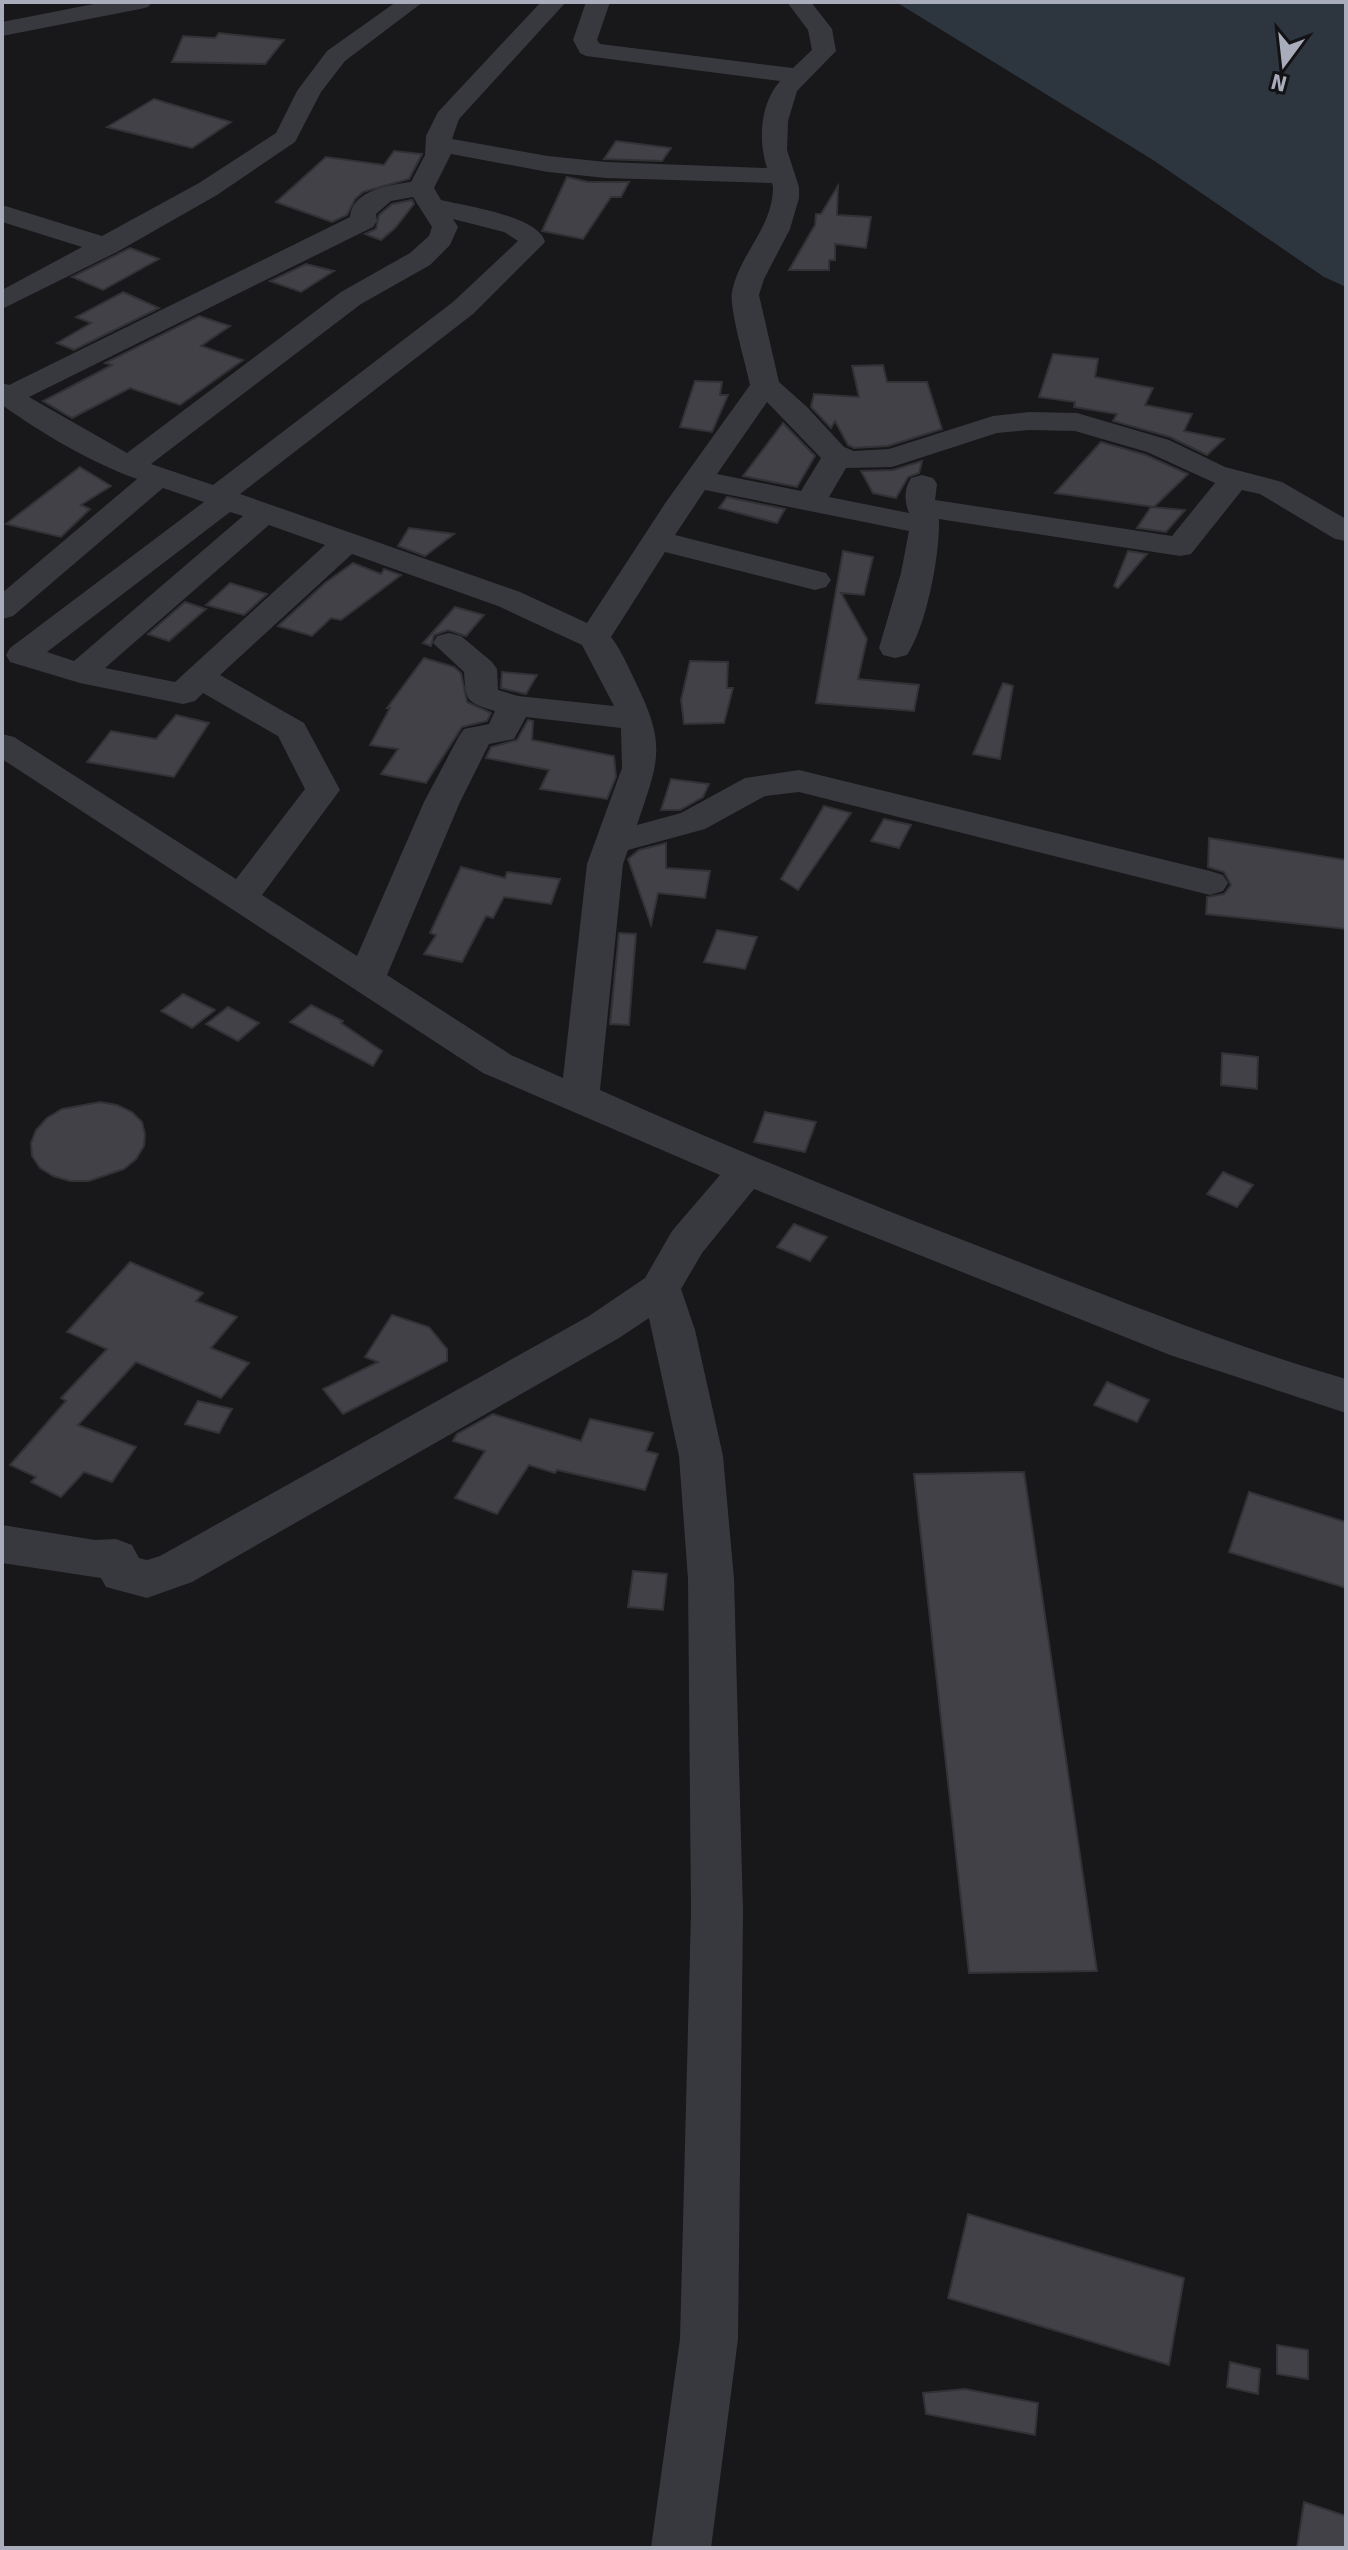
<svg xmlns="http://www.w3.org/2000/svg" width="1348" height="2550" font-family="Signika,sans-serif">
  <style>
    .water { fill: #2d353e }
    .building { fill: #424147; stroke: #323136; stroke-width: 2 }
    .lines { fill: none; stroke-linecap: round; stroke-linejoin: round }
    .minor { fill: #38393f; fill-rule: evenodd }
  </style>
  <rect width="100%" height="100%" fill="#18171a"/>
  <!-- water -->
  <polygon class="water" points="896,2 1346,2 1346,287 1324,277 1153,160"/>
  <!-- building -->
  <g class="building">
    <polygon points="219,33 284,40 265,64 172,62 183,36 215,38"/>
    <polygon points="154,99 231,122 192,148 107,127"/>
    <polygon points="616,141 671,148 662,161 604,159"/>
    <polygon points="394,151 422,154 409,179 363,192 355,199 347,215 332,222 276,202 326,157 384,165"/>
    <polygon points="567,177 588,182 629,182 621,197 611,197 583,239 542,231"/>
    <polygon points="838,186 837,215 871,217 866,248 835,244 835,260 829,260 829,270 789,270 815,225 816,214 821,214"/>
    <polygon points="412,200 414,204 395,228 381,240 365,234 376,229 379,215 392,204"/>
    <polygon points="130,248 159,259 103,290 72,277"/>
    <polygon points="306,264 334,271 301,292 270,281"/>
    <polygon points="123,292 159,308 74,350 57,343 91,323 76,317"/>
    <polygon points="199,316 230,326 201,346 243,360 180,405 130,388 72,418 43,401 112,365 105,363"/>
    <polygon points="1053,354 1098,359 1095,377 1153,388 1145,405 1192,414 1184,431 1224,439 1207,455 1170,437 1113,421 1117,414 1074,407 1075,402 1039,397"/>
    <polygon points="883,365 887,382 927,382 942,429 888,446 854,448 848,445 835,421 831,428 811,407 814,394 859,397 852,366"/>
    <polygon points="695,381 722,382 720,395 728,395 712,432 680,427"/>
    <polygon points="783,423 815,456 797,487 743,476"/>
    <polygon points="1101,442 1146,455 1188,474 1154,507 1055,493"/>
    <polygon points="922,461 919,473 908,477 896,498 873,493 861,471 893,470"/>
    <polygon points="80,467 111,486 81,505 90,509 61,537 6,524"/>
    <polygon points="727,497 785,509 777,523 719,508"/>
    <polygon points="1151,507 1185,510 1166,532 1137,528"/>
    <polygon points="409,528 454,534 425,556 398,546"/>
    <polygon points="843,551 873,557 864,595 841,593 867,639 858,679 919,685 914,711 816,703"/>
    <polygon points="1128,551 1147,554 1118,588 1114,586"/>
    <polygon points="353,563 381,574 384,569 401,575 341,620 331,618 312,636 278,626 325,583"/>
    <polygon points="230,583 267,594 244,615 206,605"/>
    <polygon points="185,602 206,609 169,641 148,634"/>
    <polygon points="455,607 484,615 466,636 448,630 434,635 431,646 423,643"/>
    <polygon points="424,658 454,667 461,673 467,702 491,713 487,721 462,727 426,783 381,774 398,749 370,745 390,708 387,708"/>
    <polygon points="690,661 728,662 727,688 733,688 724,723 684,724 681,700"/>
    <polygon points="502,672 537,675 526,694 501,688"/>
    <polygon points="1003,683 1013,686 1000,759 973,754"/>
    <polygon points="176,715 209,723 174,777 87,762 111,731 156,739"/>
    <polygon points="528,720 533,721 532,740 614,756 616,777 607,799 540,789 549,770 486,758 491,747 517,740"/>
    <polygon points="671,779 709,784 703,797 680,810 661,810"/>
    <polygon points="824,806 851,813 798,890 781,879"/>
    <polygon points="884,819 911,825 899,848 871,841"/>
    <polygon points="1209,838 1346,860 1346,929 1206,914 1207,897 1224,894 1231,885 1224,872 1208,867"/>
    <polygon points="666,843 666,868 710,871 705,898 658,893 651,925 628,859 639,850"/>
    <polygon points="461,867 505,878 507,872 560,879 551,904 504,897 493,918 486,916 462,962 424,954 436,935 430,933"/>
    <polygon points="717,930 757,937 745,969 704,962"/>
    <polygon points="619,933 636,934 629,1025 610,1024"/>
    <polygon points="183,994 215,1010 192,1028 161,1011"/>
    <polygon points="311,1005 343,1021 341,1023 382,1051 373,1066 290,1022"/>
    <polygon points="228,1007 259,1023 238,1041 206,1024"/>
    <polygon points="1222,1053 1258,1057 1257,1089 1221,1085"/>
    <polygon points="100,1102 117,1105 132,1112 142,1122 145,1134 144,1146 136,1159 124,1169 89,1181 70,1181 53,1176 40,1168 32,1156 31,1143 36,1130 47,1118 62,1109"/>
    <polygon points="765,1112 816,1122 805,1152 754,1142"/>
    <polygon points="1223,1172 1253,1185 1237,1207 1207,1194"/>
    <polygon points="794,1224 827,1237 810,1261 777,1247"/>
    <polygon points="130,1262 203,1293 196,1301 237,1317 211,1348 249,1363 221,1398 136,1362 78,1425 136,1447 112,1482 84,1472 61,1497 31,1482 36,1477 10,1465 66,1401 61,1398 107,1349 67,1332"/>
    <polygon points="392,1315 429,1327 447,1349 447,1361 343,1414 323,1389 378,1362 365,1357"/>
    <polygon points="1107,1382 1149,1400 1137,1422 1094,1405"/>
    <polygon points="198,1401 232,1409 219,1433 185,1424"/>
    <polygon points="493,1414 581,1441 590,1419 653,1433 646,1451 658,1454 645,1490 557,1470 555,1473 529,1465 497,1514 455,1498 485,1451 453,1441 457,1434"/>
    <polygon points="1024,1472 1097,1971 969,1973 914,1474"/>
    <polygon points="1249,1492 1346,1522 1346,1588 1229,1552"/>
    <polygon points="633,1571 667,1574 663,1610 628,1607"/>
    <polygon points="968,2214 1184,2278 1169,2365 948,2298"/>
    <polygon points="1277,2345 1308,2350 1308,2379 1277,2374"/>
    <polygon points="1230,2362 1260,2369 1258,2394 1227,2387"/>
    <polygon points="965,2389 1038,2403 1035,2435 926,2414 923,2393"/>
    <polygon points="1304,2502 1346,2516 1346,2548 1297,2548"/>
  </g>
  <g class="lines">
    <!-- minor -->
    <g class="minor">
      <polygon points="104,2 152,2 148,7 140,9 2,36 2,22"/>
      <polygon points="396,2 423,2 345,61 321,92 295,142 217,195 117,252 2,309 2,290 82,247 2,222 2,205 102,236 199,183 276,133 297,91 327,51"/>
      <path d="M541,2H566L459,119L452,139L548,156L606,162L767,168C758,140 760,104 780,81L586,56L580,53L573,40L586,2H610L597,40L600,44L793,68L812,50L808,30L787,2H811L832,29L836,51L797,91L788,121L787,150L799,187V198L790,229L764,279L759,295L779,382L807,407L844,447L854,451L889,449L993,416L1029,412L1077,413L1169,440L1225,467L1282,482L1346,519V541L1335,539L1260,494L1242,490L1191,554L1180,556L939,519C940,554 927,625 907,655L895,658L883,655L879,648L901,573L909,531L705,490L675,535L826,573L831,580L826,587L815,590L665,552L611,637C621,650 628,666 635,681C667,746 659,759 637,825L681,813L745,778L799,770L1210,871L1223,875L1228,883L1223,891L1210,895L799,792L765,796L705,829L628,850L623,864L600,1090C742,1154 887,1211 1032,1267C1136,1307 1239,1348 1346,1379V1413L1170,1355L754,1189L702,1253L681,1289L695,1330L723,1456L734,1579L743,1912L738,2339L711,2548H651L680,2339L691,1912L688,1579L679,1456L649,1318L619,1338L192,1582L147,1598L106,1587L101,1578L2,1563V1525L95,1540L116,1539L132,1545L139,1558L147,1560L160,1556L589,1316L645,1278L672,1231L720,1175L483,1073L2,759V734L14,737L236,879L305,789L278,736L203,693L195,701L183,704L80,683L10,662L6,655L10,648L204,502L163,488L13,616L2,619V593L137,479C90,462 43,434 2,405V383L9,385L350,217C352,190 390,185 411,182L425,155L426,136L438,112ZM451,154L548,172L606,178L772,183L773,187C773,228 739,254 732,292C729,309 746,365 750,385L666,502L587,623L520,592L240,494L473,314L545,242C539,216 465,206 441,200L434,188ZM413,197L432,227L429,236L410,253L341,292L127,453L29,397L373,227L377,221L376,214L391,201ZM453,219L504,232L518,241L453,302L213,485L151,464L361,304L430,265L450,245L458,227ZM767,402L821,458L801,491L717,474ZM1029,430L1075,431L1147,452L1215,483L1172,536L935,500L937,484L933,478L922,475L911,478C904,489 904,500 909,513L829,497L846,468L892,467L997,433ZM230,512L243,516L74,661L47,652ZM269,525L325,545L175,682L105,668ZM352,554L498,606L582,645L614,706L518,696L498,690L497,669L492,662L461,636L449,633L437,636L433,643L464,672C466,702 466,702 495,711L489,724L464,729L459,736L424,802L357,956L262,895L340,790L304,723L220,675ZM526,717L621,728L622,768L587,864L563,1078L511,1055L387,975L460,802L489,744L514,739Z"/>
    </g>
  </g>
  <!-- border -->
  <rect width="1348" height="2550" fill="none" stroke="#a9acba" stroke-width="8"/>
  <!-- north arrow -->
  <g transform="translate(1284 64) rotate(195)" stroke="#131215" stroke-width="6" paint-order="stroke">
  <path d="M0-6L14 30L0 20L-14 30Z" fill="#a9acba"/>
  <text y="-12" font-size="22" font-weight="bold" text-anchor="middle" fill="#a9acba">N</text>
  </g>
</svg>
